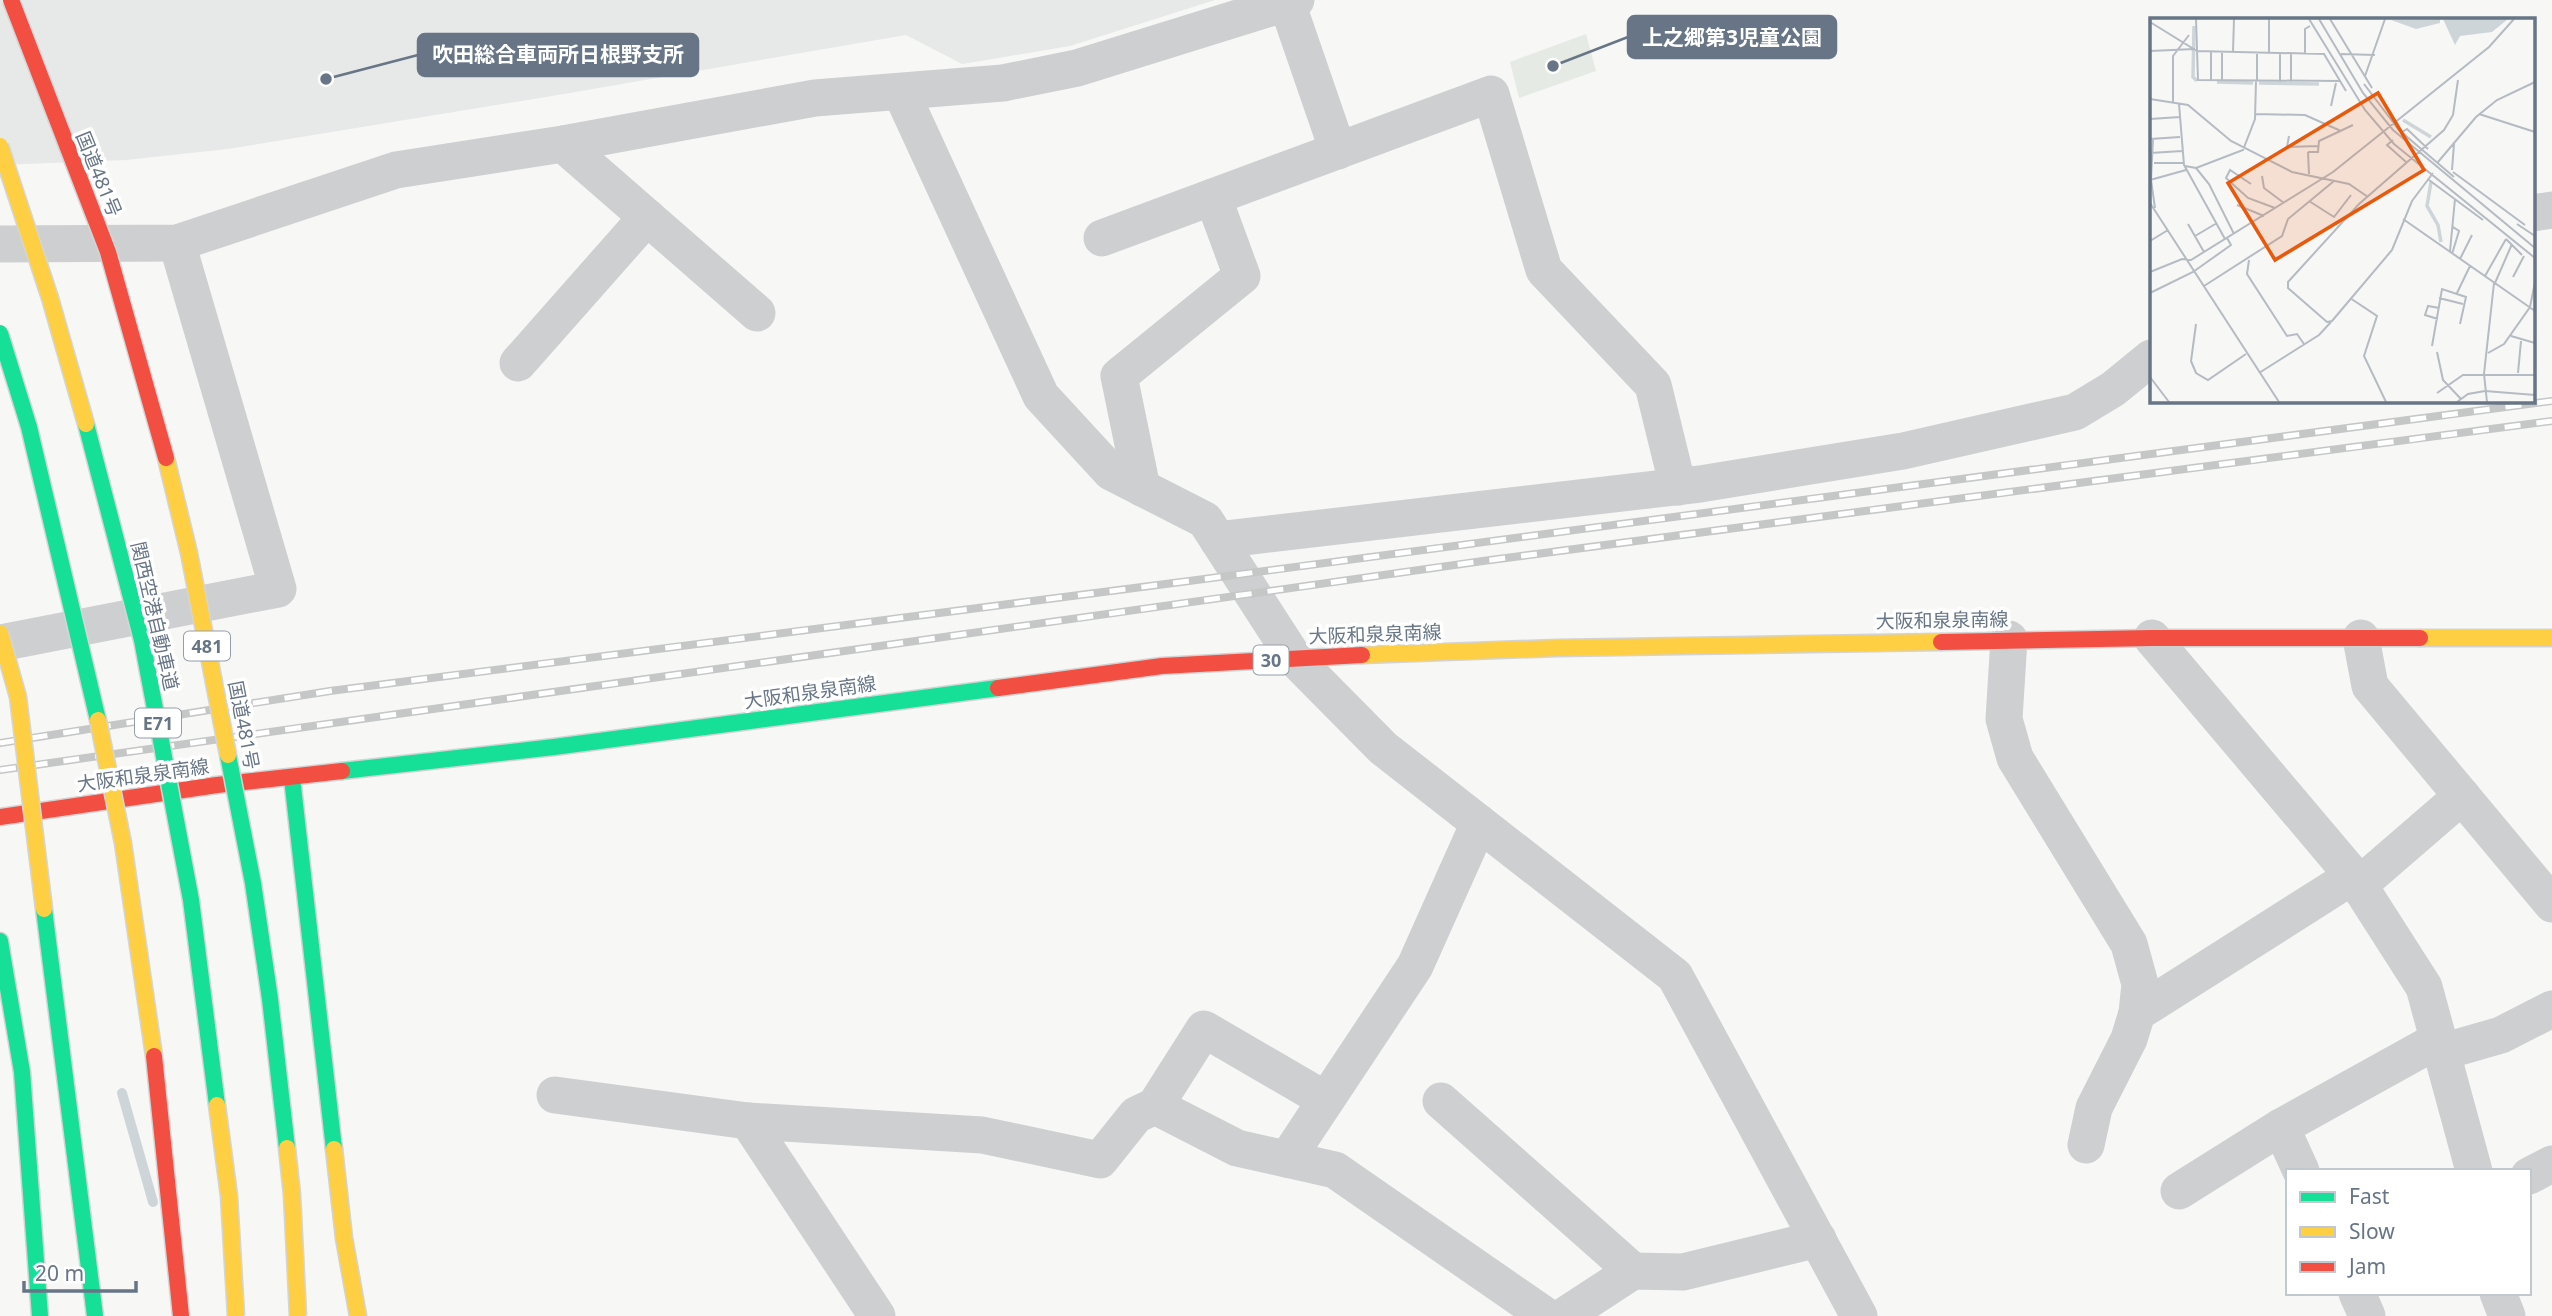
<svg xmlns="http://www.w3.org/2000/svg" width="2552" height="1316" font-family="'Noto Sans','Noto Sans JP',sans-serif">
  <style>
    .built { fill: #e7e8e8 }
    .green { fill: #e6eae4 }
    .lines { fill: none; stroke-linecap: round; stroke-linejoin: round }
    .stream { stroke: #ced5d9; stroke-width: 10 }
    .fast-casing { stroke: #d3d3d4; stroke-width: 19 }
    .slow-casing { stroke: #d3d3d4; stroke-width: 19 }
    .jam-casing { stroke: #d3d3d4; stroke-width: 19 }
    .street { stroke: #cecfd1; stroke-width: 37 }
    .fast { stroke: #16e098; stroke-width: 16 }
    .slow { stroke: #ffcf43; stroke-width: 16 }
    .jam { stroke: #f24e42; stroke-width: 16 }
    .rail-casing { stroke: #c5c6c6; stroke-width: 8 }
    .rail { stroke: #fff; stroke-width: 5; stroke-dasharray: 16; stroke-linecap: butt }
    .fast-bridge-casing { stroke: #d4d5d6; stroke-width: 19; stroke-linecap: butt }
    .slow-bridge-casing { stroke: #d4d5d6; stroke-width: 19; stroke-linecap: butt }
    .jam-bridge-casing { stroke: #d4d5d6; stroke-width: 19; stroke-linecap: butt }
    .fast-bridge { stroke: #16e098; stroke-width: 16 }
    .slow-bridge { stroke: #ffcf43; stroke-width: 16 }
    .jam-bridge { stroke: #f24e42; stroke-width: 16 }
    .labels { text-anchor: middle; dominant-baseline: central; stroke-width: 7; stroke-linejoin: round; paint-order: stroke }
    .shield { fill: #fff; stroke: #959eaa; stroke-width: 2 }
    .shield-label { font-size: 18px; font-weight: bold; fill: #677586 }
    .street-label { font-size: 19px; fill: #677586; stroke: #fff }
    .inset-river { fill: none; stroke: #ced5d9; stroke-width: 3.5 }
    .inset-road { fill: none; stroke: #b4bbc2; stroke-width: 2 }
    .view { fill: #e8590c; fill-opacity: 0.15; stroke: #e8590c; stroke-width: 3.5 }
    .inset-edge { fill: none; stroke: #677586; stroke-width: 3.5 }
    .leader { fill: none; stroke: #677586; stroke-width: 2.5 }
    .callout-dot { fill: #677586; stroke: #fff; stroke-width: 2.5 }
    .callout { fill: #677586; stroke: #677586; stroke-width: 2.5 }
    .callout-label { font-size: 21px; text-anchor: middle; font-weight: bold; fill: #fff }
  </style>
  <rect width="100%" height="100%" fill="#f7f7f6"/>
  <!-- built -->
  <polygon class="built" points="0,0 1215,0 1070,46 962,64 906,35 564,94 228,149 126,160 0,165"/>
  <!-- green -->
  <polygon class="green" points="1586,34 1596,71 1519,98 1510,62"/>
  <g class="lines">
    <!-- stream -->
    <polyline class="stream" points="122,1093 153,1202"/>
    <defs>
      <g id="fast">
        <polyline points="342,771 554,747 998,688"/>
        <polyline points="292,778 334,1149"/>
        <polyline points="0,941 22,1072 40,1316"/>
      </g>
      <g id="slow">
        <polyline points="2420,638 2552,638"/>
        <polyline points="1362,655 1557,648 1941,642"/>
        <polyline points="334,1149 344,1238 358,1316"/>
      </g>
      <g id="jam">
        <polyline points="1941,642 2152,638 2420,638"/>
        <polyline points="998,688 1162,666 1362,655"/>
        <polyline points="0,817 217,785 342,771"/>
      </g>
    </defs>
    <!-- fast casing -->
    <use href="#fast" class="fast-casing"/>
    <!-- slow casing -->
    <use href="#slow" class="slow-casing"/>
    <!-- jam casing -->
    <use href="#jam" class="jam-casing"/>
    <!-- street -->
    <g class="street">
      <polyline points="1287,3 1338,151"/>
      <polyline points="901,92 1041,396 1111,472 1205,520 1294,658 1383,748 1675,976 1859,1316"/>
      <polyline points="563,144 757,313"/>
      <polyline points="2533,213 2552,210"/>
      <polyline points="1102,238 1491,94 1544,270 1653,385 1678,487"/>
      <polyline points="0,244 177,243 396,170 563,144 815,98 1003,83 1077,68 1296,0"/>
      <polyline points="518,363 647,217"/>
      <polyline points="1142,488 1119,376 1242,276 1213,197"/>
      <polyline points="1218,540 1700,484 1903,451 2075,412 2113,389 2151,358"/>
      <polyline points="2152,638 2353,876 2424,987 2474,1171"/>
      <polyline points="2361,638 2370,686 2552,904"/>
      <polyline points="2009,639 2004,719 2015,758 2129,944 2140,984 2137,1013 2129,1039 2094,1108 2086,1145"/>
      <polyline points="0,643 278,589 177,243"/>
      <polyline points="2359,885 2462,796"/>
      <polyline points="2137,1013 2353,876"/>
      <polyline points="2442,1052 2501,1035 2552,1009"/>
      <polyline points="555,1095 748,1121 982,1135 1100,1160 1136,1115 1155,1106 1204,1029 1326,1100"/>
      <polyline points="1441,1101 1633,1271"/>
      <polyline points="1155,1106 1237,1148 1335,1170 1546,1316"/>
      <polyline points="748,1121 877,1316"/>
      <polyline points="2281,1127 2301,1171"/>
      <polyline points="1287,1159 1415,966 1479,823"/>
      <polyline points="2529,1176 2552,1164"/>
      <polyline points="2179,1191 2281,1127 2438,1040"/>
      <polyline points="2357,1293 2367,1316"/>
      <polyline points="2498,1293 2507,1316"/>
      <polyline points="1564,1316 1633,1271 1683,1272 1818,1239"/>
    </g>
    <!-- fast -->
    <use href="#fast" class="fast"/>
    <!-- slow -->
    <use href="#slow" class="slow"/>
    <!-- jam -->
    <use href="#jam" class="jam"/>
    <defs>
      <g id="rail">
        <polyline points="0,743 330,691 1189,581 2552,401"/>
        <polyline points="0,770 1483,561 2552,421"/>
      </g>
    </defs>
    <!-- rail casing -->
    <use href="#rail" class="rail-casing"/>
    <!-- rail -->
    <use href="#rail" class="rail"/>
    <defs>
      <g id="fast-bridge">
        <polyline points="0,333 29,427 98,720"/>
        <polyline points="86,424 142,640 191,900 217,1105"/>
        <polyline points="228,755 253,883 270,999 287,1148"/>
        <polyline points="44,909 95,1316"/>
      </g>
      <g id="slow-bridge">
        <polyline points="0,146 50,298 86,424"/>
        <polyline points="166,458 189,553 228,755"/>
        <polyline points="0,633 18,697 44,909"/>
        <polyline points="98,720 123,843 154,1056"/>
        <polyline points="217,1105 229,1196 236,1316"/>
        <polyline points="287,1148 292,1195 298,1316"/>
      </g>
      <g id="jam-bridge">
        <polyline points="11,0 108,252 166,458"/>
        <polyline points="154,1056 181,1316"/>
      </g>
    </defs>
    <!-- fast-bridge casing -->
    <use href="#fast-bridge" class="fast-bridge-casing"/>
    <!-- slow-bridge casing -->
    <use href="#slow-bridge" class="slow-bridge-casing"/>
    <!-- jam-bridge casing -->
    <use href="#jam-bridge" class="jam-bridge-casing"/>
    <!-- fast-bridge -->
    <use href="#fast-bridge" class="fast-bridge"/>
    <!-- slow-bridge -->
    <use href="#slow-bridge" class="slow-bridge"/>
    <!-- jam-bridge -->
    <use href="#jam-bridge" class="jam-bridge"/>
  </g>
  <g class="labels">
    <!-- shield labels -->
    <g class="shield">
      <rect x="184" y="631.5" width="46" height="29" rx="5"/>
      <rect x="1253.5" y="645.5" width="35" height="29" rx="5"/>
      <rect x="135" y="708.5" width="46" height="29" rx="5"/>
    </g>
    <g class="shield-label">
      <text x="207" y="646">481</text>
      <text x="1271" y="660">30</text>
      <text x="158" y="723">E71</text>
    </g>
    <!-- street labels -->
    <g class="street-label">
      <text transform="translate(99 174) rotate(68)">国道481号</text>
      <text transform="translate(155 616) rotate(77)">関西空港自動車道</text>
      <text transform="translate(1942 620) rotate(-1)">大阪和泉泉南線</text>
      <text transform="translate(1375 634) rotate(-2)">大阪和泉泉南線</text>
      <text transform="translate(810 692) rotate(-8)">大阪和泉泉南線</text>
      <text transform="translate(244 725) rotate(79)">国道481号</text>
      <text transform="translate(143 775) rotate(-8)">大阪和泉泉南線</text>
    </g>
  </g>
  <!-- overview -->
  <g transform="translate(2150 18)">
    <rect width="385" height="385" fill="#f7f7f6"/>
    <path d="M290,1V5L266,11L241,2ZM293,1H358L342,14L310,18L305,27Z" fill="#ced5d9"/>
    <path class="inset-river" d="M44,8L43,59L47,63M67,64L103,65M109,65L169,66M253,102L281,119M281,164L277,188L288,207L291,224"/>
    <path class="inset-road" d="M46,1L48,62L190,63M159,1L215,92L244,126L385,240M169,1L213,75L243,112L385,230M180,1L222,70M0,4L47,33L175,36M0,33L45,31M61,33V63M83,34L84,1M119,34V1M155,35V11L160,8M174,36L196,73M191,36L225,37M215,58L235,1M72,63V34M107,63V34M130,64V34M141,64V35M214,66L249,112L304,159M0,81L38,87L81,123L142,154L199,166L218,179M23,84V38L39,17M29,86L34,147L75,221M181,88L186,65M106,96L155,97L191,113M329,96L385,114M0,101L30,99M252,114L257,111L278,131M139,118L137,129L168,128M0,121L30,119M3,121L1,162L5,190M243,122L237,127L256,144M158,134H168L169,123L203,107M158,134L159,156M0,135L32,133M288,144L326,99L347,82L385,64M4,145H33M35,148L46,150L59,166L84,216M46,150L93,132L105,101L106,63M302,152L304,126M303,154L375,207M283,155L262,183L242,232L182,303L177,304L138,270V264L209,186L294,112L303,97L308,62M112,158L114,170L134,185M0,162L36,152M279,162L333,202M101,166L80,152L76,160L98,180L125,190M159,183L184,199L201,177M0,185L129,384M87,187L114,198M253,201L385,293M38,206L54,234M367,206L385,218M45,218L67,205M356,221L372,237M0,223L18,212M300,233L305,181M302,236L309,213L303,209M310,241L322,217M99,242L97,256L137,318L147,316L154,326M0,254L32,241L41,242L183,154L339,29L364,1M335,258L356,221M363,259L374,238M345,265L362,226M54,268L132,218L138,201L184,163M0,275L43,254L81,227L77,220M307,275L320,248M200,280L227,298L214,338L236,384M289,280L313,286M288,301L275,297L278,288L289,290M46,306L41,343L46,355L58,362L96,336M361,318L385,325M282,328L292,271L316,279L310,306M287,334L293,362L311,381M338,335L354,326L380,289L385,264M109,355L169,317L181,304M368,355L371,323M0,359L19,384M287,375L313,357H385M307,384L318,376L335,373L385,377M337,384L334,356L344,265"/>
    <path class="view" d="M228,75L274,152L125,242L78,165Z"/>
    <rect width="385" height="385" class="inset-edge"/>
  </g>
  <!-- callouts -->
  <path class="leader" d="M1553 66L1628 37M326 79L418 55"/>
  <g class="callout-dot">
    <circle cx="1553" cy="66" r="7"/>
    <circle cx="326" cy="79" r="7"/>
  </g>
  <g class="callout">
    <rect x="1628" y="16" width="208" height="42" rx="7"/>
    <rect x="418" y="34" width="280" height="42" rx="7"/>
  </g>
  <g class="callout-label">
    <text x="1732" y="45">上之郷第3児童公園</text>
    <text x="558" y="62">吹田総合車両所日根野支所</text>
  </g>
  <!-- legend -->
  <rect x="2286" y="1169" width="245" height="126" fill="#ffffff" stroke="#c2c8cf" stroke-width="2"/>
  <rect x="2300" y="1192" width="35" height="10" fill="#16e098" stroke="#c2c8cf" stroke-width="2"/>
  <text x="2349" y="1204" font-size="21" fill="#677586">Fast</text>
  <rect x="2300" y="1227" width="35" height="10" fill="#ffcf43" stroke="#c2c8cf" stroke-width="2"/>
  <text x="2349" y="1239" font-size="21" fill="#677586">Slow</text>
  <rect x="2300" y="1262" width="35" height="10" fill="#f24e42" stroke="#c2c8cf" stroke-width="2"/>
  <text x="2349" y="1274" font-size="21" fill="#677586">Jam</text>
  <!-- scale -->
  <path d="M24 1281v10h112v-10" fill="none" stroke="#677586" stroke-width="3.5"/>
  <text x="35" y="1281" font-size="21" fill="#677586" stroke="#ffffff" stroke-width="5" paint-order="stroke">20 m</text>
</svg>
